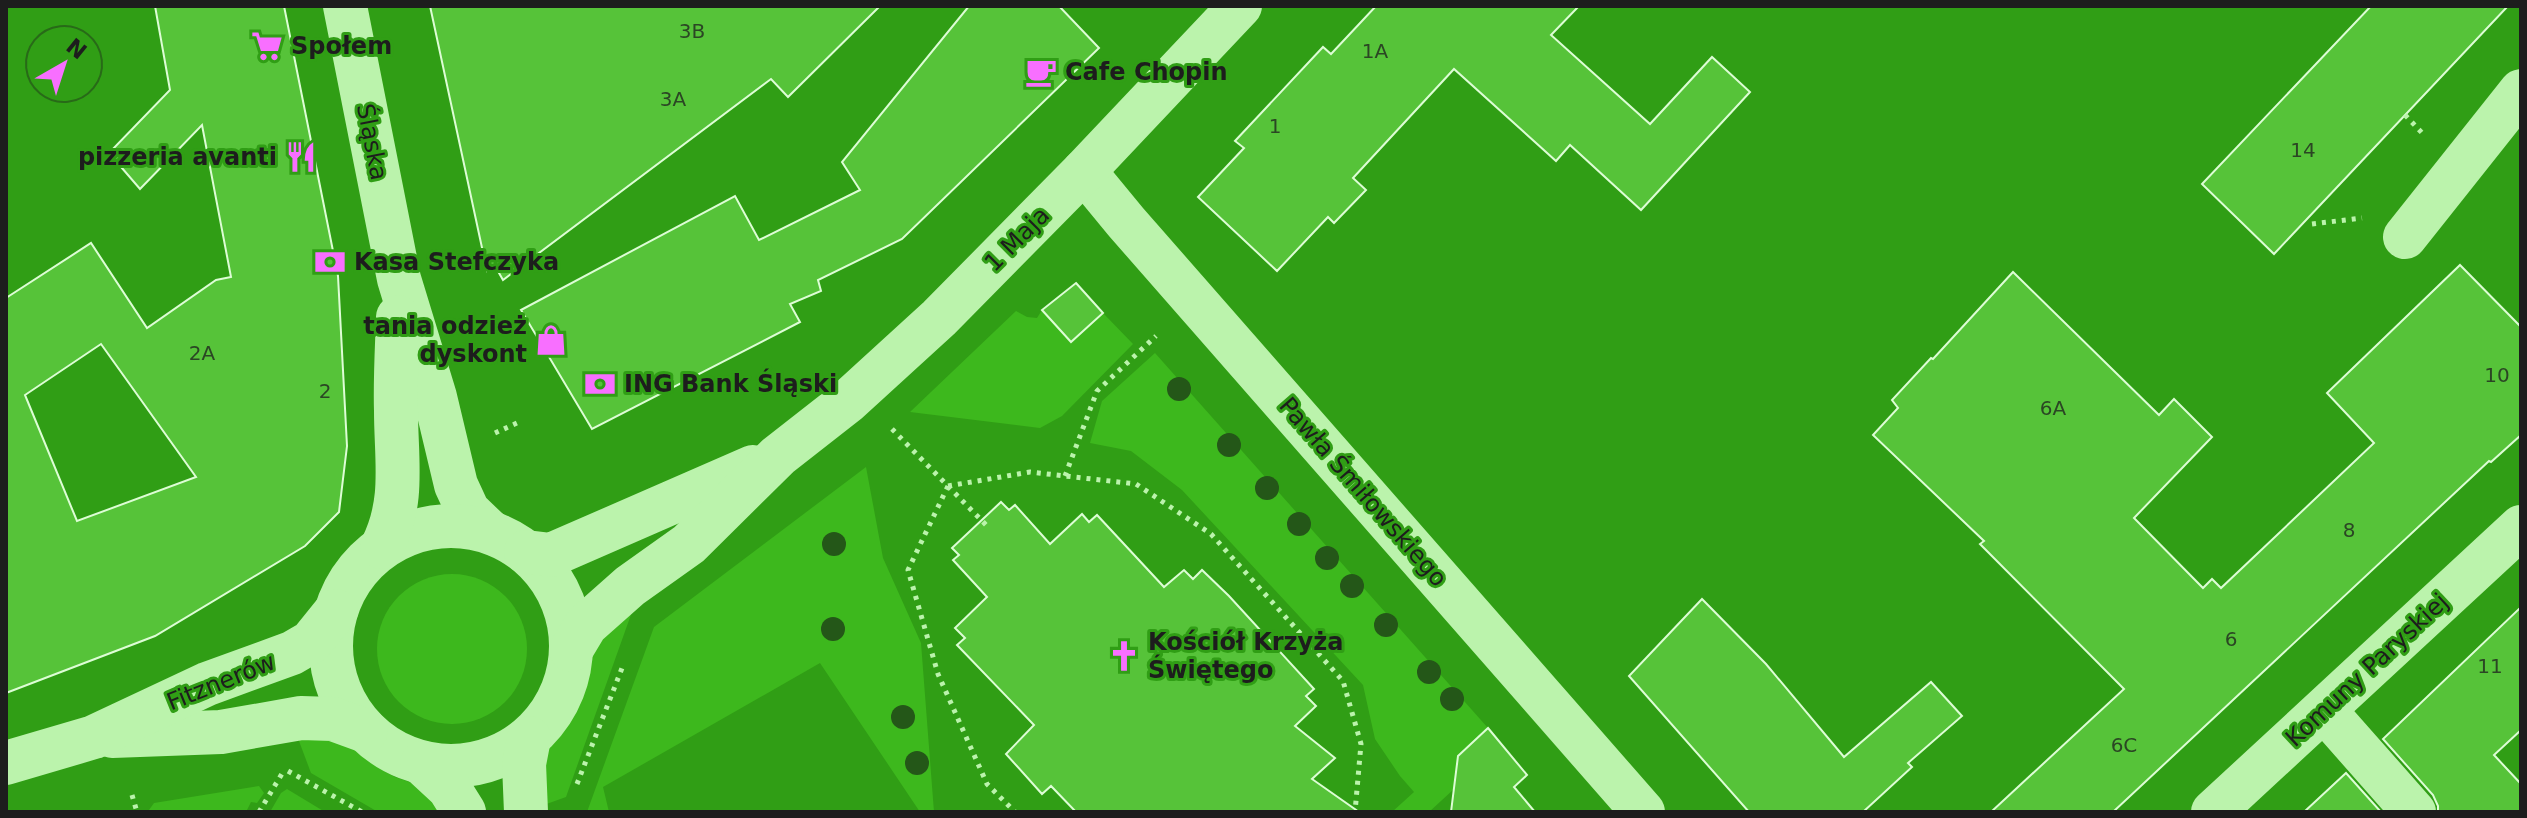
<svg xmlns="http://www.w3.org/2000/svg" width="2527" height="818" font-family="'DejaVu Sans',sans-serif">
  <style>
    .green { fill: #3db81d }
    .building { fill: #56c339; stroke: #ddfdd5; stroke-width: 2; fill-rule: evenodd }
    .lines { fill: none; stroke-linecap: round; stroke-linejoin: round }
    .path { stroke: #bbf3ac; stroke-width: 5; stroke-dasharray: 4 6; stroke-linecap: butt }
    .minor { stroke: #bbf3ac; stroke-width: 44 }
    .tree { fill: #245718 }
    .labels { text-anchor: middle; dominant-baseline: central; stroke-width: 6; stroke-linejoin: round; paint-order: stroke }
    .number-label { font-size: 20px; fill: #2b4624 }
    .poi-label { font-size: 24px; font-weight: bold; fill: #1d1d1d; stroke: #309e15; text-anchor: start }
    .street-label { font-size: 24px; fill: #1d1d1d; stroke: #309e15 }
  </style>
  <rect width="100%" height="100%" fill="#309e15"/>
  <!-- green -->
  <g class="green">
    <polygon points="1042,310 1103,313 1133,344 1062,416 1040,428 910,412 1016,311 1027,317 1037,318"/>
    <polygon points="1155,353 1488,728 1458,756 1454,789 1429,812 1392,812 1414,792 1400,776 1375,739 1363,685 1182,490 1131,451 1090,443 1102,401"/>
    <polygon points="866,467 883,558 921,643 934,812 920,812 820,663 603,787 609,812 587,812 654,627"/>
    <circle cx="452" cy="649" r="75"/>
    <polygon points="633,609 566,797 541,806 543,761 549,746 570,719 578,702 594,646"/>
    <polygon points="301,732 355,748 382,770 395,777 421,786 446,812 378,812 311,773 299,741"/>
    <polygon points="259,786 264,793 257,803 251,802 246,812 149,810 154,803"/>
    <polygon points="287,789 325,812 270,812 281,793"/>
  </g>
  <!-- building -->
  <g class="building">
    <path d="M155,6H284L338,276L347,446L339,512L305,546L155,636L6,693V298L91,243L147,328L216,280L231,277L202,125L140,189L109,153L170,90ZM101,344L196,477L77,521L25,395Z"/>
    <polygon points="430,6 880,6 788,97 771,79 503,280 495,266 487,271"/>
    <polygon points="969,6 1059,6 1099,48 902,239 818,280 821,291 790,304 800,322 592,429 521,310 735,196 759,240 860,190 842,162"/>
    <polygon points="1376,6 1579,6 1551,35 1650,124 1712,57 1750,92 1641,210 1570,145 1556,161 1454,69 1353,178 1366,190 1334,223 1328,217 1277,271 1198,197 1244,148 1235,141 1323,47 1331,54"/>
    <polygon points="2371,6 2508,6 2274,254 2202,184"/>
    <polygon points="2460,265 2521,327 2521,435 2491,462 2489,461 2113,812 1991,812 2124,689 1980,544 1984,541 1873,435 1898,408 1892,400 1931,358 1933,359 2013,272 2159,415 2174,399 2212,437 2134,518 2203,588 2212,579 2221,588 2374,443 2327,393"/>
    <polygon points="1076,283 1103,313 1071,342 1042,310"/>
    <polygon points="1001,502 1009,510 1015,505 1050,544 1082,514 1089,522 1097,515 1164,587 1184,570 1193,579 1202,570 1229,596 1314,689 1306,696 1316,706 1295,726 1335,758 1312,779 1359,812 1076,812 1051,786 1042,794 1006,754 1034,725 957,645 965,638 955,628 987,597 953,560 959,555 952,548"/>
    <polygon points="1702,599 1766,664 1844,757 1931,682 1962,716 1908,763 1912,767 1863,812 1749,812 1629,676"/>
    <polygon points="2521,607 2521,730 2494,755 2521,784 2521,812 2438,812 2438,806 2433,795 2383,739"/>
    <polygon points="1488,728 1527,775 1514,787 1535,812 1451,812 1458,756"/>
    <polygon points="2346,773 2381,812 2304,812"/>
  </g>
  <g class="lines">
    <!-- path -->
    <g class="path">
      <polyline points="2405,115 2425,136"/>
      <polyline points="2312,224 2362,218"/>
      <polyline points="892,429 989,528"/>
      <polyline points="495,433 517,423"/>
      <polyline points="1065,476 1097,391 1156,336"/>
      <polyline points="948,486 1030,472 1136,484 1211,534 1343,681 1361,744 1355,812"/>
      <polyline points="948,486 908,570 938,674 987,784 1015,812"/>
      <polyline points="288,771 362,812"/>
      <polyline points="577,784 624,663"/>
      <polyline points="132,795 137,812"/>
      <polyline points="259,812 283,772"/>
    </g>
    <!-- minor -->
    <g class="minor">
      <polyline points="345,6 399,279 435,397 456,485 468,511 490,532"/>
      <polyline points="1084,171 1126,222 1643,812"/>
      <polyline points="2405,237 2521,91"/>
      <circle cx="451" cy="646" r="120"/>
      <path d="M382,547C405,501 396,460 396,411C395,380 397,348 398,317"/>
      <polyline points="526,552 551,555 753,467"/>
      <polyline points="571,650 586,625 630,586 689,544 778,456 847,402 939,318 1084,171 1240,6"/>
      <polyline points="2324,710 2414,812"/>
      <polyline points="112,736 221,732 301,718 333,719 366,731"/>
      <polyline points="6,763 94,737 207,684 292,653 311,642 336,611"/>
      <polyline points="422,763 449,788 464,812"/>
      <polyline points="526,812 524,764 529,738"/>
      <polyline points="2213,812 2521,527"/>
    </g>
  </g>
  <!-- trees -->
  <g class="tree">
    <circle cx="1179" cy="389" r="12"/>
    <circle cx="1229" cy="445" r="12"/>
    <circle cx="1267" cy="488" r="12"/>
    <circle cx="1299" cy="524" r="12"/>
    <circle cx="834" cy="544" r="12"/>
    <circle cx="1327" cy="558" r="12"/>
    <circle cx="1352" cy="586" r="12"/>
    <circle cx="1386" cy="625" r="12"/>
    <circle cx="833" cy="629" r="12"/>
    <circle cx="1429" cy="672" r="12"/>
    <circle cx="1452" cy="699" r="12"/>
    <circle cx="903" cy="717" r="12"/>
    <circle cx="917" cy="763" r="12"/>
  </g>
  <!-- icons -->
  <defs>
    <symbol id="supermarket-bare" viewBox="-9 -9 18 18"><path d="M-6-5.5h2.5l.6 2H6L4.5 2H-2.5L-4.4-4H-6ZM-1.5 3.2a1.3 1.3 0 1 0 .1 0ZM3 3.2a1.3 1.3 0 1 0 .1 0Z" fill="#f86fff" stroke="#309e15" stroke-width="2.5" paint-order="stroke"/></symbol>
    <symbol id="cafe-bare" viewBox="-9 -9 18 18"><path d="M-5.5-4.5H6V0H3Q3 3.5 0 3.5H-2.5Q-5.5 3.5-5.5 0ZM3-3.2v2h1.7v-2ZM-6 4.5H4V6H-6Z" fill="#f86fff" stroke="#309e15" stroke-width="2.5" paint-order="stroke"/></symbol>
    <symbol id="restaurant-bare" viewBox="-9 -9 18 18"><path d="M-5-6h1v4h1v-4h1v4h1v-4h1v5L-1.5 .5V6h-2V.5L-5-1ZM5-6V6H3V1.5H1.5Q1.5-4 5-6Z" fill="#f86fff" stroke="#309e15" stroke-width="2.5" paint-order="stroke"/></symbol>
    <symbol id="bank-bare" viewBox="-9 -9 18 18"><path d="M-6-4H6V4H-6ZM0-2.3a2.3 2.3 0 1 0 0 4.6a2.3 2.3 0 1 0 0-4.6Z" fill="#f86fff" stroke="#309e15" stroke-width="2.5" paint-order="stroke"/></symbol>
    <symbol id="shop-bare" viewBox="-9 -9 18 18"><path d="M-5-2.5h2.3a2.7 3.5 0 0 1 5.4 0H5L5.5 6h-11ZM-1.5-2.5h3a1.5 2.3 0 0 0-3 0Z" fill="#f86fff" stroke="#309e15" stroke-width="2.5" paint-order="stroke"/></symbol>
    <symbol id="church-bare" viewBox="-9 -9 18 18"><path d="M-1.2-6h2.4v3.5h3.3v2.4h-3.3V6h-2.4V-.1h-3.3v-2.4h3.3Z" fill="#f86fff" stroke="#309e15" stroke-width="2.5" paint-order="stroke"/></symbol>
  </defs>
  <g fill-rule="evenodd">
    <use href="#supermarket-bare" x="245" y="24" width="44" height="44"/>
    <use href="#cafe-bare" x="1019" y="50" width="44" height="44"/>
    <use href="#restaurant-bare" x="279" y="135" width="44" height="44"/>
    <use href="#bank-bare" x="308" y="240" width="44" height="44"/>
    <use href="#shop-bare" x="529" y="318" width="44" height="44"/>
    <use href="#bank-bare" x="578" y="362" width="44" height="44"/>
    <use href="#church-bare" x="1102" y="634" width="44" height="44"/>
  </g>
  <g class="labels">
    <!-- number labels -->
    <g class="number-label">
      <text x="692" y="31">3B</text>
      <text x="1375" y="51">1A</text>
      <text x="673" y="99">3A</text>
      <text x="1275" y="126">1</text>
      <text x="2303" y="150">14</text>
      <text x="202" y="353">2A</text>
      <text x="2497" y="375">10</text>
      <text x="325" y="391">2</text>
      <text x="2053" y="408">6A</text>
      <text x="2349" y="530">8</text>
      <text x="2231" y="639">6</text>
      <text x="2490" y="666">11</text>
      <text x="2124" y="745">6C</text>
    </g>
    <!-- poi labels -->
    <g class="poi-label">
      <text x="291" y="46">Społem</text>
      <text x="1065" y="72">Cafe Chopin</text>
      <text x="277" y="157" text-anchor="end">pizzeria avanti</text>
      <text x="354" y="262">Kasa Stefczyka</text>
      <text x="527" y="326" text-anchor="end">tania odzież<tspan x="527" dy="28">dyskont</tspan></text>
      <text x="624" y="384">ING Bank Śląski</text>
      <text x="1148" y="642">Kościół Krzyża<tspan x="1148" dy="28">Świętego</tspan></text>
    </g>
    <!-- street labels -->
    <g class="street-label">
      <text transform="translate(372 142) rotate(79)">Śląska</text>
      <text transform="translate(1017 239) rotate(-45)">1 Maja</text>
      <text transform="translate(1363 492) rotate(49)">Pawła Śmiłowskiego</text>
      <text transform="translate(2367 670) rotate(-43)">Komuny Paryskiej</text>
      <text transform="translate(221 682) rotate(-22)">Fitznerów</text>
    </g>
  </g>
  <!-- border -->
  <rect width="2527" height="818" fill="none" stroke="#1d1d1d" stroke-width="16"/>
  <!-- north arrow -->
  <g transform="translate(64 64) rotate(39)"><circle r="38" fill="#309e15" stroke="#286a18" stroke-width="2"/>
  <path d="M0-6L14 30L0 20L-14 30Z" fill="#f86fff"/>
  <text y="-12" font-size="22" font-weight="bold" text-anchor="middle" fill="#1d1d1d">N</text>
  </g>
</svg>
